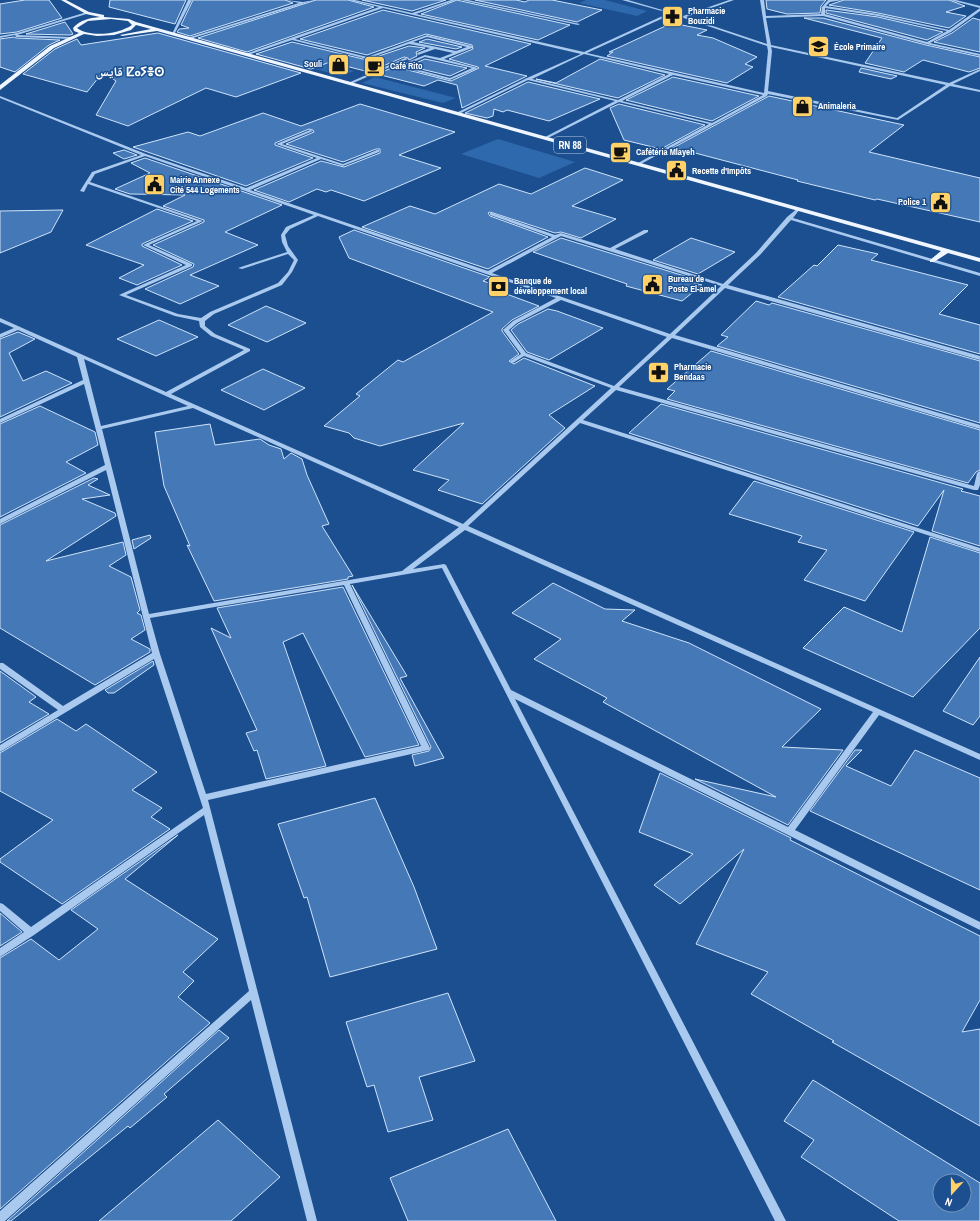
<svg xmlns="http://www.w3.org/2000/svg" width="980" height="1221" font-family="'Archivo Narrow','Noto Naskh Arabic','Noto Sans Tifinagh',sans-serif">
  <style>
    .green { fill: #2e69ad }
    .building { fill: #4478b7; stroke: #cfe3fa; fill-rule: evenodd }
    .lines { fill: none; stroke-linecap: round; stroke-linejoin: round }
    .minor { fill: #a9c9ee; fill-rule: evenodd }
    .major { fill: #f0f6ff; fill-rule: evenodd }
    .labels { text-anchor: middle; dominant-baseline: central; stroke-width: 3; stroke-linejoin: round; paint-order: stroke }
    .far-poi-label { font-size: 9px; font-weight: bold; fill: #fff; stroke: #1b4f8f; text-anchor: start }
    .shield { fill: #1b4f8f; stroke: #bbcadd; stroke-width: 1 }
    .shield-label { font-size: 10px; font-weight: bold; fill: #fff }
    .far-district-label { font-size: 13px; font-weight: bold; fill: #fff; stroke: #1b4f8f }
  </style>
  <rect width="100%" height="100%" fill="#1b4f8f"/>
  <!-- green -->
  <g class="green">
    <polygon points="586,0 605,0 647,11 637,16 579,3"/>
    <polygon points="276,51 354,71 341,76 263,55"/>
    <polygon points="375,77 456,98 443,103 362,83"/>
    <polygon points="498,139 575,162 539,178 461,154"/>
  </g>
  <!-- building -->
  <g class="building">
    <polygon points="25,0 49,0 62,18 17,32 0,34 0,4"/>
    <polygon points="110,0 186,0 175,24 109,7"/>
    <polygon points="193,0 285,0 293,3 190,36 177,32 179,29 189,28 181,25"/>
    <polygon points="316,0 348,0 374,7 247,52 198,38"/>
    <polygon points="362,0 446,0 412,11"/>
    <polygon points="457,0 461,1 570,25 538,40 421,14"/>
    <polygon points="475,0 516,0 525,2 529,0 552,0 602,10 577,22"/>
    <polygon points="766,0 826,0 821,6 820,13 787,14 767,9"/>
    <polygon points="844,0 949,0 965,6 946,12 966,16 949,28 878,13 829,5"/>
    <polygon points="383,10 531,44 485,66 527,76 462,108 457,85 438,80 424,86 377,74 399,65 400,68 451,81 479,68 478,67 449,59 473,49 472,45 426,34 367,55 300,39"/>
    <polygon points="826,10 878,17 943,32 927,40 826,13"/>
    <polygon points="804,18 823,18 926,45 980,57 980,68 969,72 923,60 904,72 865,63 882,38"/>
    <polygon points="973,18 980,20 980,52 934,42 952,33"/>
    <polygon points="65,22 73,34 70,35 26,34"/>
    <polygon points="672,23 707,30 697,35 713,38 757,57 745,64 753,67 727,83 607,56 613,52 609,52"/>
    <polygon points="158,33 301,73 236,97 206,88 128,126 96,115 116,81 103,72 87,92 23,74 55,49 77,39 81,45"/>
    <polygon points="14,37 16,38 60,40 49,45 15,72 0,67 0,39"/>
    <polygon points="427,39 462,47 456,49 419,42"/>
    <polygon points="292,42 367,60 409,46 425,48 416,52 417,56 409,60 408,58 404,57 369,72 330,62 311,69 256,54"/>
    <polygon points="425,59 467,68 450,76 409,66"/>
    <polygon points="600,59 665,75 618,98 536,79 556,83"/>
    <polygon points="861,68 897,76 891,79 859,72"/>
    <polygon points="673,77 759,96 712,121 626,100"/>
    <polygon points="528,82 600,99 549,121 507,110 503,112 494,109 493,116 487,118 465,113"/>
    <polygon points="769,96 904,125 869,152 980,178 980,222 877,199 875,200 797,181 798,180 676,148 669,150"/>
    <polygon points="360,104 455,132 399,155 441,168 364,201 331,190 326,192 317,189 289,202 254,190 321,161 344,167 380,153 380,149 376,149 343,162 286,144 314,132 313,130 309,129 275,143 275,145 313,158 246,186 133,147 188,132 200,136 263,113 301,126"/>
    <polygon points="619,104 705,125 661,149 624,140 610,108"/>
    <polygon points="124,150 137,155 124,159 113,153"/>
    <polygon points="145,158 282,205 225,232 258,245 190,275 219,286 180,304 145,289 193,267 194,264 153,245 204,222 204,220 163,206 185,195 130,194 115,189 150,173 131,163"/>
    <polygon points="585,168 623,180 572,206 616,219 581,238 561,232 555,233 490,212 488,213 490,216 548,237 488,269 362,227 410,206 435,214 499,184 531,194"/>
    <polygon points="157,209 193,221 142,244 142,246 182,265 137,285 119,278 144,265 86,245"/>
    <polygon points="63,210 51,232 0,253 0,211"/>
    <polygon points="354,230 490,277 483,281 498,286 493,289 539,306 512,320 502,329 502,331 519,354 509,361 514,364 524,358 595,386 549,415 565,428 482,504 438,490 449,480 413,470 464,423 380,446 354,438 349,433 324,426 360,396 356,394 398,360 403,362 493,312 349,258 339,237"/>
    <polygon points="561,238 691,278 687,281 702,285 682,301 626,286 627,284 533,252"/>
    <polygon points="691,238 735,252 698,274 653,260"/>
    <polygon points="838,245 878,254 871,260 968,285 939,314 980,325 980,354 778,297 814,265 817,266"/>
    <polygon points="756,301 769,305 772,303 980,361 980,423 717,346 728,337 721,335"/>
    <polygon points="266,306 283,313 306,323 267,342 228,325"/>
    <polygon points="548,309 557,311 603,328 549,360 527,352 511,330 518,324"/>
    <polygon points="159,320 198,337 156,356 117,339"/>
    <polygon points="18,332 35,339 9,353 23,381 46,371 72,383 0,417 0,339"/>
    <polygon points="711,351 980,430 980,470 976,472 968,483 667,399 675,391 667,389"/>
    <polygon points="263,369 305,388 264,410 221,390"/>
    <polygon points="661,404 963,489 961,491 980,496 980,546 932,531 944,490 918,526 629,433"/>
    <polygon points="40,406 95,432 98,445 66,462 86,473 0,517 0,424"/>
    <polygon points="210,424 215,445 260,439 269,445 281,449 284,459 291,453 302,459 307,475 329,524 322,526 353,576 348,577 348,579 214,601 187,545 190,546 164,486 155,432"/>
    <polygon points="94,478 98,479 88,485 110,495 82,499 115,513 116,516 46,561 123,542 126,555 109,566 131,577 140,610 137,613 141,615 145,630 131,639 150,649 150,652 95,685 0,628 0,525"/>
    <polygon points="754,481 914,532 865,601 804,580 827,550 798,542 802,536 729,514"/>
    <polygon points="150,535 151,538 134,549 132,540"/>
    <polygon points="930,537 980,553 980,628 913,697 803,648 844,607 902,632"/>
    <polygon points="553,583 605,609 635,610 622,621 689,643 821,709 782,747 843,750 788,825 695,779 776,797 603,702 607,698 534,659 561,639 512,613"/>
    <polygon points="352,585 407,676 400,678 444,758 415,766 412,755 429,751 431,747"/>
    <polygon points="343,587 419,745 365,757 303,633 283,642 326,766 266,779 257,750 254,751 246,733 257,730 211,628 231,638 217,608"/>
    <polygon points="980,657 980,716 973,725 943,711"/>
    <polygon points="153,661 154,665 114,693 108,693 105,690"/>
    <polygon points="0,671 36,697 29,702 49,714 0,743"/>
    <polygon points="57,719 76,731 86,724 157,772 132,790 162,808 151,817 170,829 62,904 0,862 0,859 53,820 0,791 0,753"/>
    <polygon points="855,750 862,750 846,766 891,786 915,750 980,778 980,890 810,811"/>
    <polygon points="660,773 791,838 790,840 980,936 980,1000 962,1032 980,1029 980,1126 832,1042 834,1041 751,994 768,972 696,944 744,849 680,904 654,885 693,854 639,832"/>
    <polygon points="375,798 414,887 437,949 330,977 307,897 304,898 278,824"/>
    <polygon points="178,835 125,879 218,939 183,972 194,981 178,997 210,1023 0,1209 0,958 31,939 59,960 98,929 71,910"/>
    <polygon points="0,913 22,932 0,946"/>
    <polygon points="448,993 475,1061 419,1077 433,1120 388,1132 374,1085 367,1087 346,1022"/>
    <polygon points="219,1030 229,1038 164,1094 167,1097 130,1128 128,1126 11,1221 7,1221"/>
    <path d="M813,1080L980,1183V1221H899L801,1157L814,1140L784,1121ZM940,1181H964V1205H940Z"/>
    <polygon points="218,1120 280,1177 231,1221 99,1221"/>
    <polygon points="508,1129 556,1221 408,1221 390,1178"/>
  </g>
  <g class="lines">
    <!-- minor -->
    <g class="minor">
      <polygon points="188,0 192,0 175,33 172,34"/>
      <polygon points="286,0 303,2 315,0 190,39 187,38 299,3"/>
      <path d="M349,0H355L412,13L451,0H456L416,14L584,52L669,13L622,0H628L683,16L729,0H734L686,17L767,44L760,0H764L766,16L821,14L822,7L828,0H843L830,2L826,6L878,14L949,30L980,8V11L951,32L930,43L980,54V56L926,44L823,16L766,18L771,45L949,83L980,69V71L953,84L980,90V92L950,86L898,120L768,94L767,96L639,165H638V163L709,124L619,102L546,139H545V137L615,101L528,80L459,114L456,113L527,78L581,54L383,8L295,39L367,57L427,35L472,46V48L444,59L478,68L450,80L400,67V65L425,55L440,58L453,53L435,49L418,55L417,53L430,48L409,44L367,59L292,40L248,55L245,54L379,7ZM825,8L878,16L947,31L927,42L825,14ZM672,14L767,46L768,51L764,93L587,53ZM427,37L467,47L456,51L413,42ZM771,47L946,85L897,118L768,91L772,51ZM584,54L669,74L618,100L532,79ZM425,57L472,68L450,78L404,66ZM673,75L763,95L712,123L622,101Z"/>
      <polygon points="461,0 468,0 580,24 578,25"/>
      <polygon points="950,0 956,0 980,6 980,8"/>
      <polygon points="87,12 90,13 17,35 71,37 72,39 16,37 15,35 0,38 0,36 17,33"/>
      <polygon points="405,58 408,59 351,84 348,83"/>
      <path d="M0,96L146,154L246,188L317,158L276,144L310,130L313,131L282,144L343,164L377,150H379V152L343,166L321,159L250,190L488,271L552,237L490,215V213H492L555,235L561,233L610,248L644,230H648V232L615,249L723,284L756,253L787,217L798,208L800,209L793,218L980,273V276L791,220L760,255L728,285L980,356V360L725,288L675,335L980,425V429L672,338L619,387L974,486L977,473L980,471V485L978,490H974L616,390L583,420L980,548V552L580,423L468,526L980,754V760L879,715L795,830L980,922V930L786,834L515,699L786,1221H775L442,568L350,584L430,748L429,750L208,800L317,1221H307L251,1000L5,1221H0V1211L249,991L204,815L34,935L0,957V948L24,932L0,911V903L3,904L31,927L203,808L154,659L0,752V745L58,710L0,669V663H3L63,706L152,653L106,470L0,524V519L105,465L84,384L0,423V419L83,380L77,357L18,330L0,338V334L14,328L0,322V318L166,392L244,350L211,336L200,327L199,321L175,316L119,295L186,265L143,245L197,221L88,184L84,192L80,191L92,172L141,155L0,98ZM145,156L314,215L286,227L281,235L282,242L287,252L238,268L242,269L288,254L294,260L288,272L278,283L210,312L201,318L178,314L126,295L192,266V264L149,245L203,221L90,182L95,174ZM318,216L556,298L513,321L504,329L503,330L521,354L510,361L513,363L524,356L611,388L463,524L171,394L250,351V349L215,334L205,326V321L214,314L282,285L292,272L298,260L288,246L285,235L290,229ZM561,236L721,286L670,334L492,273ZM561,300L667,337L614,386L526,353L509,330L517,323ZM84,359L188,406L101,426ZM193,408L459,527L402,571L149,614L102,429ZM465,530L873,712L788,827L511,690L446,565L444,564L413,569ZM344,585L421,746L206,794L160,654L150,618Z"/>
    </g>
    <!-- major -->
    <path class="major" d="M61,0H66L89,12L104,15V17L129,19L136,22L980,258V262L948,253L934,262H930V260L941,251L157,31L122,36L120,35L151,29L136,25L131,30L114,35L97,36L84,34L54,48L0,90V85L50,46L79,33L74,31L73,28C80,20 89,18 100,17L86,14ZM111,19L128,21L132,25C119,34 91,38 77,28L88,21Z"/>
  </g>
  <!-- icons -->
  <defs>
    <symbol id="pharmacy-square" viewBox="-11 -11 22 22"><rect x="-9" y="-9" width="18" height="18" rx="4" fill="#ffd166" stroke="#1b4f8f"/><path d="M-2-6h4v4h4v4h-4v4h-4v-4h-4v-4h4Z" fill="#111"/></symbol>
    <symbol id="school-square" viewBox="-11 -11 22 22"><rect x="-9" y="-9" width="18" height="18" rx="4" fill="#ffd166" stroke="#1b4f8f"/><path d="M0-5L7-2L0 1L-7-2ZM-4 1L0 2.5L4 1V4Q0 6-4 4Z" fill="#111"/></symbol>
    <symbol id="shop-square" viewBox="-11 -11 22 22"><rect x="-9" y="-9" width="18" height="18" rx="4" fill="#ffd166" stroke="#1b4f8f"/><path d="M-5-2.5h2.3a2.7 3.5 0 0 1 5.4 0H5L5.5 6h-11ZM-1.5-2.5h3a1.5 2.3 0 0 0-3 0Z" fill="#111"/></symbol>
    <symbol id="cafe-square" viewBox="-11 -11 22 22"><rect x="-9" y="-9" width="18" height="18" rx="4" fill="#ffd166" stroke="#1b4f8f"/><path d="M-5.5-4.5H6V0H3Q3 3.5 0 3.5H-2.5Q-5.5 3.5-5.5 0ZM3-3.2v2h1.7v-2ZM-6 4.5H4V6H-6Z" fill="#111"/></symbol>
    <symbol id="civic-square" viewBox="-11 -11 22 22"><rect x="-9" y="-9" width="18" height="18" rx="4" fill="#ffd166" stroke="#1b4f8f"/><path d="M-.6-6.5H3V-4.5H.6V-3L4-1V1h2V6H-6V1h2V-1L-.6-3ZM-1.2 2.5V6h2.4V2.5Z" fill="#111"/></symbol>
    <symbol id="bank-square" viewBox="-11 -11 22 22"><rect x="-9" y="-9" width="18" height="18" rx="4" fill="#ffd166" stroke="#1b4f8f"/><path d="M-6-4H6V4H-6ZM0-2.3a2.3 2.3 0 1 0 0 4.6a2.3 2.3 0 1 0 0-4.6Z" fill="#111"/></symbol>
  </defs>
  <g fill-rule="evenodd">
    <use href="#pharmacy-square" x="660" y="4" width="25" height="25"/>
    <use href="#school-square" x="806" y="34" width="25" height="25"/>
    <use href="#shop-square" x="326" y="52" width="25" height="25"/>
    <use href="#cafe-square" x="362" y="54" width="25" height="25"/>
    <use href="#shop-square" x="790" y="94" width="25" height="25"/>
    <use href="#cafe-square" x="608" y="140" width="25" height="25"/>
    <use href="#civic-square" x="664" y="158" width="25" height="25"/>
    <use href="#civic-square" x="142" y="172" width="25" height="25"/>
    <use href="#civic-square" x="928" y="190" width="25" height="25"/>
    <use href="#civic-square" x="640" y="272" width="25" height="25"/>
    <use href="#bank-square" x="486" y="274" width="25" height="25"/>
    <use href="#pharmacy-square" x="646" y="360" width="25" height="25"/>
  </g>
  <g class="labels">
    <!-- far-poi labels -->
    <g class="far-poi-label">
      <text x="688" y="11">Pharmacie<tspan x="688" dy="10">Bouzidi</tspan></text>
      <text x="834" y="47">École Primaire</text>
      <text x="322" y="64" text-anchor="end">Souli</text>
      <text x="390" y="66">Café Rito</text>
      <text x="818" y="106">Animaleria</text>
      <text x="636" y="152">Cafétéria Mlayeh</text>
      <text x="692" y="171">Recette d'Impôts</text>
      <text x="170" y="180">Mairie Annexe<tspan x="170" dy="10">Cité 544 Logements</tspan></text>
      <text x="926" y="202" text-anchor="end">Police 1</text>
      <text x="668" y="279">Bureau de<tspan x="668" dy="10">Poste El-amel</tspan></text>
      <text x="514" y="281">Banque de<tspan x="514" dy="10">développement local</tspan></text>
      <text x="674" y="367">Pharmacie<tspan x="674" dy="10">Bendaas</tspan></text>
    </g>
    <!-- shield labels -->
    <rect class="shield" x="554" y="137" width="32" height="16" rx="3"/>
    <g class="shield-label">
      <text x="570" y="145">RN 88</text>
    </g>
    <!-- far-district labels -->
    <g class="far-district-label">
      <text x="130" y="71">قايس ⵇⴰⵢⴻⵙ</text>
    </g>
  </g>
  <!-- north arrow -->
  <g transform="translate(952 1193) rotate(201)"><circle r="19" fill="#1b4f8f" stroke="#7695bc"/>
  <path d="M0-3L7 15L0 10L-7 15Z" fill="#ffd166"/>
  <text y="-6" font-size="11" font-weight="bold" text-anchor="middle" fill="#ffffff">N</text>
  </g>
</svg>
